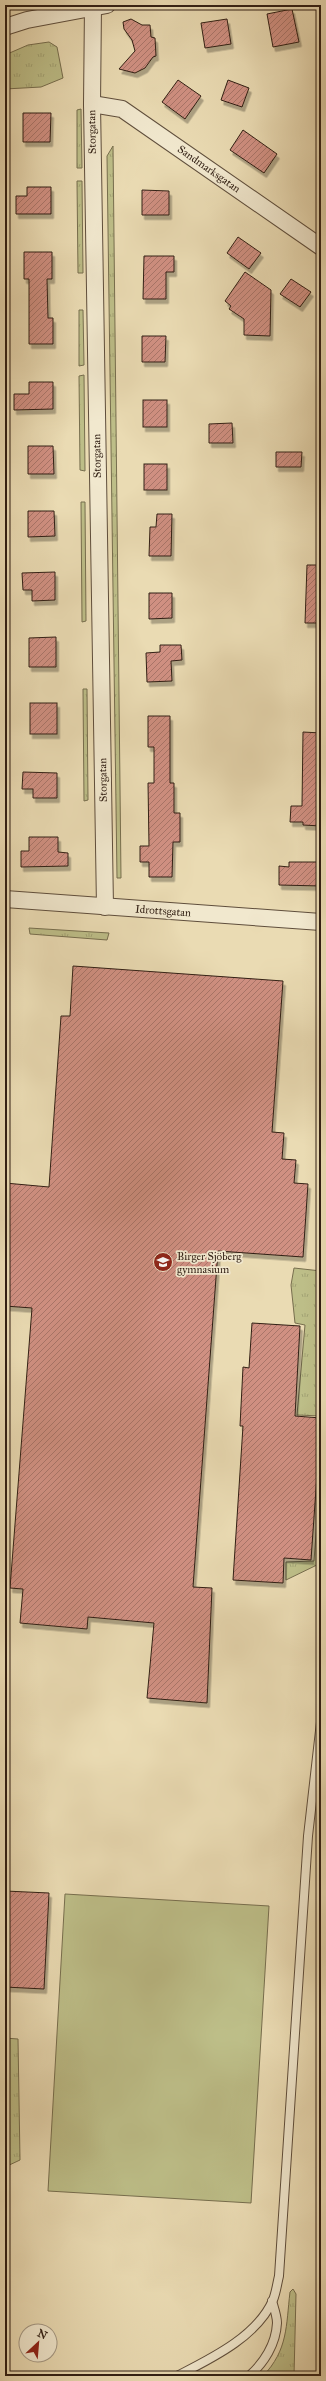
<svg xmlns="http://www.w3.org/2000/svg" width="326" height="2381" font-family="'IM FELL Great Primer',serif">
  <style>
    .grass { fill: url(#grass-tufts); stroke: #776e4e }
    .garden { fill: #bdbe88; stroke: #776e4e }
    .building { fill: url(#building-hatch); stroke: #311f14; filter: url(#shadow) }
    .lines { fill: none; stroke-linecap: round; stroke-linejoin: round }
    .service-casing { stroke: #5f4e3c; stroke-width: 10 }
    .minor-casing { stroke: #5f4e3c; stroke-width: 18 }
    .service { stroke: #f1e8ce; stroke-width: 8 }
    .minor { stroke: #f1e8ce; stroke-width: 16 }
    .labels { text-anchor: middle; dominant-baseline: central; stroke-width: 3.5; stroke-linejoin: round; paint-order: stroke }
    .street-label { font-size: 11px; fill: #311f14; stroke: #f1e8ce }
    .poi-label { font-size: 11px; fill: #311f14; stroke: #f1e8ce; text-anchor: start }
  </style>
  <defs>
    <pattern id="grass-tufts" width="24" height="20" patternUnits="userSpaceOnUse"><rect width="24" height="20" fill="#bdbe88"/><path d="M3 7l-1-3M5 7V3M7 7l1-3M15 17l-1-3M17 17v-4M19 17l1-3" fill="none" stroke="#a3a374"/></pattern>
    <pattern id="building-hatch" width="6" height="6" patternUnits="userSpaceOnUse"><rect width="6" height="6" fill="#d09082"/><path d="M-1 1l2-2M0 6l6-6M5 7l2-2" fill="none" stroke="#a97569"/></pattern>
    <filter id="shadow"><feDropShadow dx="2.5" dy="4.5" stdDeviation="0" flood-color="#0004"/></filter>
  </defs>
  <rect width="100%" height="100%" fill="#eadbb3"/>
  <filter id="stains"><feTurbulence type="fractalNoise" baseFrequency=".005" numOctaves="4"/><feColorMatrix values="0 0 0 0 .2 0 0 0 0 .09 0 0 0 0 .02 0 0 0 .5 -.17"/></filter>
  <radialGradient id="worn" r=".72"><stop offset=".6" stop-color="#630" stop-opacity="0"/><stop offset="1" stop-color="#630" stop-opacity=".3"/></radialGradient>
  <!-- grass -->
  <g class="grass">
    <polygon points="49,42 57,47 63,78 41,87 5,89 5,55 28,45"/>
    <polygon points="81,109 82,168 77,168 77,110"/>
    <polygon points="113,146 121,878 117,878 107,156"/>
    <polygon points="77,181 82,181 83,273 78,273"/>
    <polygon points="79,310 83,310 84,365 79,366"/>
    <polygon points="84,375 85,471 80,470 79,376"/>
    <polygon points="81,502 85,502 86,621 82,622"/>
    <polygon points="83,689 87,689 88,800 84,801"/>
    <polygon points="29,928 109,933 107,940 30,934"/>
    <polygon points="294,1268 321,1271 321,1416 297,1415 305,1325 295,1323 291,1285"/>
    <polygon points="321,1468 321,1563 286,1580 286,1562 314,1561"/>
    <polygon points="5,2038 18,2039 20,2160 5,2167"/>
    <path d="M293,2289L296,2294L294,2376H263C288,2350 286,2326 290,2292Z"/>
  </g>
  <!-- garden -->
  <polygon class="garden" points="65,1894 269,1906 251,2203 48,2191"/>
  <!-- building -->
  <g class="building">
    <polygon points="292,9 299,42 273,47 267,14"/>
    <polygon points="131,19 142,25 150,25 151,37 155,38 156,56 153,57 145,68 135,73 119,69 135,51 132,40 124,29 123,22"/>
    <polygon points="227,19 231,44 205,48 201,23"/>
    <polygon points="178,80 201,96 185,119 162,102"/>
    <polygon points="228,80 249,88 242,107 221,100"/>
    <polygon points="23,113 51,113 50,142 23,142"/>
    <polygon points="243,130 277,154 264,173 230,150"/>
    <polygon points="27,187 51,187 51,214 16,214 16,196 27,196"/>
    <polygon points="142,190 169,191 169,215 142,215"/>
    <polygon points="238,237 261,253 249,269 227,253"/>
    <polygon points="24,252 52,252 52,279 47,279 48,318 53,318 53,344 29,344 29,279 24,279"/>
    <polygon points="144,256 174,256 174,272 166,272 166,299 143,299"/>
    <polygon points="245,272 271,290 270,336 244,335 244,319 229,309 231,306 225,301"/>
    <polygon points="291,279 311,292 300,307 280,294"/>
    <polygon points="142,336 166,336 165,362 142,362"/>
    <polygon points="29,382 53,382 53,409 14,410 14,394 29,394"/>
    <rect x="143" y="400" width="24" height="27"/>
    <polygon points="232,423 233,443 209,443 209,424"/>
    <polygon points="28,446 53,446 54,474 28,474"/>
    <polygon points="276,452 302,452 301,467 276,467"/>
    <rect x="144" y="464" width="23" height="26"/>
    <polygon points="28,511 54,511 55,536 28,537"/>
    <polygon points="157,514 172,514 171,556 149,556 150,527 156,527"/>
    <polygon points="307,565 321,565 321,623 305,623"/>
    <polygon points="55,572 55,600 32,601 32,590 23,590 22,573"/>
    <polygon points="149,593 172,593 172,618 149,619"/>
    <polygon points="56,637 56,667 29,667 29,638"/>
    <polygon points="160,645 181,645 182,660 171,661 172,681 147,682 146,653 160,652"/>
    <rect x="30" y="703" width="27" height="31"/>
    <polygon points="148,716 170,716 170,783 174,783 174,813 180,813 180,842 173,842 172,877 149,877 149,862 140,862 140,846 149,846 148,783 154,783 154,747 148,747"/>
    <polygon points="303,732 321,733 321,826 303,825 303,822 290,822 291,806 302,806"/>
    <polygon points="23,772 57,773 57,798 33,798 33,789 22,789"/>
    <polygon points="29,837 58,837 58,852 68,853 68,866 21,867 21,851 29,851"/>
    <polygon points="289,862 321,862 321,886 279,885 279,866 289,867"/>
    <polygon points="73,966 283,981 272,1132 284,1133 282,1159 296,1160 294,1183 308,1184 303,1257 218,1251 193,1587 212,1588 207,1703 147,1698 154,1623 88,1617 87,1629 20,1623 23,1589 10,1588 32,1308 5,1306 5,1183 49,1187 61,1016 70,1016"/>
    <polygon points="252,1323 300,1326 295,1416 321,1418 311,1560 284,1558 283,1583 233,1580 243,1426 240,1426 243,1367 249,1368"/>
    <polygon points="5,1891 49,1893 44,1989 5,1987"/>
  </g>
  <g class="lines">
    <defs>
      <g id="service">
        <path d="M177,2376C210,2359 257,2337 273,2300C276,2293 277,2284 279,2276L308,1836L321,1722"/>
        <path d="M249,2376C264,2363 276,2344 277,2323C277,2316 274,2308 272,2301"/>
      </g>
      <g id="minor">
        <polyline points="93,5 92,104 105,907"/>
        <polyline points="5,27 27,20 107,5"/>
        <polyline points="92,104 122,109 321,247"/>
        <polyline points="5,899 321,922"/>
      </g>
    </defs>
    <!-- service casing -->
    <use href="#service" class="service-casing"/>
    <!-- minor casing -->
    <use href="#minor" class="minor-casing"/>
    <!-- service -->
    <use href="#service" class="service"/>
    <!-- minor -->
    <use href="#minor" class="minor"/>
  </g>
  <!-- icons -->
  <defs>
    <symbol id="school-disc" viewBox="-11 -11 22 22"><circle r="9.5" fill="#8f2418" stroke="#f1e8ce"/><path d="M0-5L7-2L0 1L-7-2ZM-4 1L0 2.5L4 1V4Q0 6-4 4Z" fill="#fff"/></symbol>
  </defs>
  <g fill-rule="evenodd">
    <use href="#school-disc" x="152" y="1251" width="22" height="22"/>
  </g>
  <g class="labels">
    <!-- street labels -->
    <g class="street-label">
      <text transform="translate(92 132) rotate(-91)">Storgatan</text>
      <text transform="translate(209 169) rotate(35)">Sandmarksgatan</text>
      <text transform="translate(97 456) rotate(-91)">Storgatan</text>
      <text transform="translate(103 780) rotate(-91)">Storgatan</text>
      <text transform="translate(163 911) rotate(4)">Idrottsgatan</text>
    </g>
    <!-- poi labels -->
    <g class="poi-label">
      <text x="177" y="1256">Birger Sjöberg<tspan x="177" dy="13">gymnasium</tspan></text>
    </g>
  </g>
  <!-- margin -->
  <rect width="326" height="2381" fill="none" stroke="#eadbb3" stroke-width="20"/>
  <rect x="6" y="6" width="314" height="2369" fill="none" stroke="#311f14" stroke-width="2"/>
  <rect x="10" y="10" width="306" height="2361" fill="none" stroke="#311f14"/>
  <!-- north arrow -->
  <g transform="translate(38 2343) rotate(26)"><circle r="19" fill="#f1e8ce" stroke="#a49884"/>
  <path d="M0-3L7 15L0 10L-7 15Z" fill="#8f2418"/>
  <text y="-6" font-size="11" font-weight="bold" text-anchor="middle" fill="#311f14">N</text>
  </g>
  <rect width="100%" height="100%" filter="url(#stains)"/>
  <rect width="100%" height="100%" fill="url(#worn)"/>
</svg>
